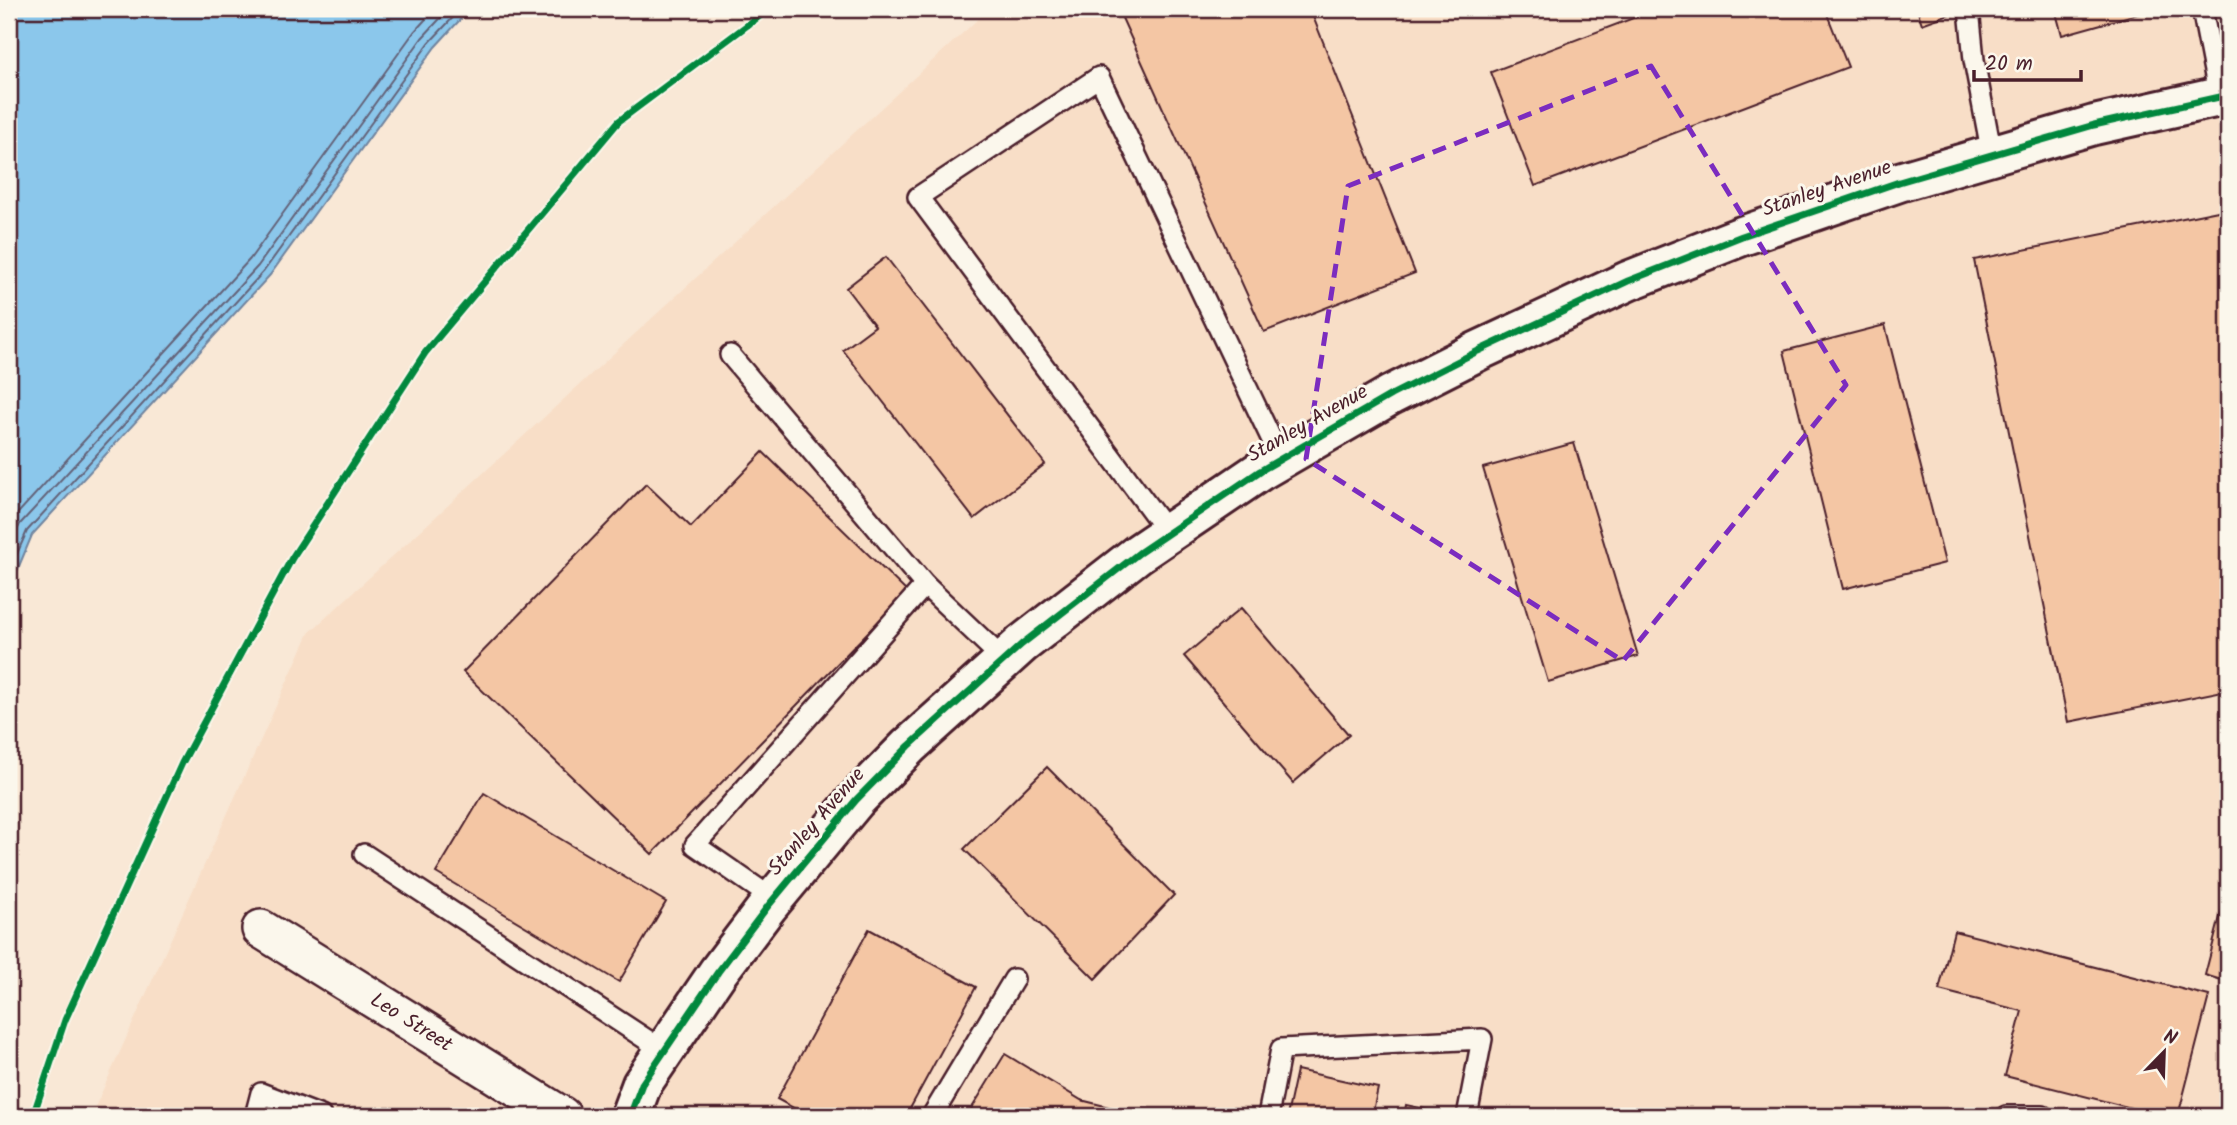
<svg xmlns="http://www.w3.org/2000/svg" width="2237" height="1125" font-family="Kalam,sans-serif">
  <style>
    .built { fill: #f8dec7 }
    .water { fill: #8bc7eb; stroke: #71849e; stroke-width: 2 }
    .lines { fill: none; stroke-linecap: round; stroke-linejoin: round }
    .shore { stroke: #646278; stroke-width: 2 }
    .building { fill: #f4c6a4; stroke: #4a1f2b; stroke-width: 2 }
    .service-casing { stroke: #4a1f2b; stroke-width: 24 }
    .minor-casing { stroke: #4a1f2b; stroke-width: 42 }
    .tertiary-casing { stroke: #4a1f2b; stroke-width: 44 }
    .service { stroke: #fbf7ec; stroke-width: 19 }
    .minor { stroke: #fbf7ec; stroke-width: 37 }
    .tertiary { stroke: #fbf7ec; stroke-width: 38 }
    .cycleway-casing { stroke: #fbf7ec; stroke-width: 11 }
    .cycleway { stroke: #00873e; stroke-width: 7 }
    .marked { fill: none; stroke: #7b2cbf; stroke-width: 5; stroke-dasharray: 14 9; stroke-linejoin: round }
    .labels { text-anchor: middle; dominant-baseline: central; stroke-width: 6; stroke-linejoin: round; paint-order: stroke }
    .street-label { font-size: 21px; fill: #4a1f2b; stroke: #fbf7ec }
  </style>
  <rect width="100%" height="100%" fill="#f9e8d6"/>
  <filter id="ink" filterUnits="userSpaceOnUse"><feTurbulence type="fractalNoise" baseFrequency=".0143" numOctaves="2"/><feDisplacementMap in="SourceGraphic" scale="14" xChannelSelector="R" yChannelSelector="G"/><feConvolveMatrix kernelMatrix="1 2 1 2 8 2 1 2 1" color-interpolation-filters="sRGB"/></filter>
  <g filter="url(#ink)">
    <!-- built -->
    <polygon class="built" points="989,9 2228,9 2228,1116 91,1116 309,633"/>
    <!-- water -->
    <polygon class="water" points="9,9 470,9 435,47 270,275 32,535 9,590"/>
    <g class="lines">
      <!-- shore -->
      <g class="shore">
        <polyline points="9,523 250,259 414,32 435,9"/>
        <polyline points="9,549 20,524 258,266 422,38 449,9"/>
        <polyline points="9,572 27,531 264,271 429,43 461,9"/>
      </g>
    </g>
    <!-- building -->
    <g class="building">
      <polygon points="1132,9 1310,9 1415,273 1264,332 1122,18"/>
      <polygon points="1657,9 1825,9 1848,67 1535,186 1491,72"/>
      <polygon points="1917,9 1963,9 1922,24"/>
      <polygon points="2055,9 2155,9 2062,35"/>
      <polygon points="2228,209 2228,690 2068,722 1974,260"/>
      <polygon points="886,257 1045,464 974,519 843,350 875,326 846,288"/>
      <polygon points="1885,325 1945,563 1843,589 1784,351"/>
      <polygon points="1574,443 1638,656 1548,682 1483,468"/>
      <polygon points="763,452 907,592 652,854 463,672 646,484 691,527"/>
      <polygon points="1241,608 1349,735 1293,783 1184,656"/>
      <polygon points="1047,767 1174,895 1095,979 964,849"/>
      <polygon points="484,793 666,902 619,982 436,873"/>
      <polygon points="2228,886 2228,982 2205,975"/>
      <polygon points="869,929 976,987 906,1116 808,1116 777,1099"/>
      <polygon points="1954,931 2209,996 2178,1116 2163,1116 2005,1076 2022,1011 1939,990"/>
      <polygon points="1005,1054 1081,1100 1145,1116 967,1116"/>
      <polygon points="1297,1070 1378,1088 1372,1116 1287,1116"/>
      <polygon points="1406,1105 1457,1116 1404,1116"/>
    </g>
    <g class="lines">
      <defs>
        <g id="service">
          <polyline points="1969,9 1974,60 1992,155"/>
          <polyline points="2202,9 2219,97"/>
          <polyline points="730,355 925,585"/>
          <polyline points="1168,533 918,197 1099,77 1281,459"/>
          <polyline points="364,854 664,1051"/>
          <polyline points="773,899 695,845 925,585 1004,660"/>
          <polyline points="255,1116 261,1093 321,1116"/>
          <polyline points="932,1116 1014,979"/>
          <polyline points="1268,1116 1281,1049 1482,1039 1467,1116"/>
          <polyline points="2006,1116 2043,1116"/>
        </g>
        <polyline id="minor" points="261,929 562,1116"/>
        <polyline id="tertiary" points="630,1116 642,1084 718,972 768,906 856,800 909,746 1022,644 1139,553 1260,471 1391,395 1478,351 1628,281 1742,236 1899,182 2094,125 2228,95"/>
      </defs>
      <!-- service casing -->
      <use href="#service" class="service-casing"/>
      <!-- minor casing -->
      <use href="#minor" class="minor-casing"/>
      <!-- tertiary casing -->
      <use href="#tertiary" class="tertiary-casing"/>
      <!-- service -->
      <use href="#service" class="service"/>
      <!-- minor -->
      <use href="#minor" class="minor"/>
      <!-- tertiary -->
      <use href="#tertiary" class="tertiary"/>
      <defs>
        <g id="cycleway">
          <polyline points="33,1116 65,1020 182,763 292,558 425,353 619,121 769,9"/>
          <polyline points="630,1116 642,1084 718,972 768,906 856,800 909,746 1022,644 1139,553 1260,471 1391,395 1478,351 1628,281 1742,236 1899,182 2094,125 2228,95"/>
        </g>
      </defs>
      <!-- cycleway casing -->
      <use href="#cycleway" class="cycleway-casing"/>
      <!-- cycleway -->
      <use href="#cycleway" class="cycleway"/>
    </g>
  </g>
  <!-- marked area -->
  <path class="marked" d="M1651,66L1846,385L1623,661L1306,459L1348,186Z"/>
  <g class="labels">
    <!-- street labels -->
    <g class="street-label">
      <text transform="translate(1827 189) rotate(-19)">Stanley Avenue</text>
      <text transform="translate(1308 424) rotate(-30)">Stanley Avenue</text>
      <text transform="translate(817 822) rotate(-49)">Stanley Avenue</text>
      <text transform="translate(411 1023) rotate(32)">Leo Street</text>
    </g>
  </g>
  <!-- margin -->
  <rect width="2237" height="1125" fill="none" stroke="#fbf7ec" stroke-width="35"/>
  <rect x="18" y="18" width="2202" height="1090" fill="none" stroke="#4a1f2b" stroke-width="2.5" filter="url(#ink)"/>
  <!-- north arrow -->
  <g transform="translate(2164 1052) rotate(23)" stroke="#fbf7ec" stroke-width="5" paint-order="stroke">
  <path d="M0-5L12 26L0 18L-12 26Z" fill="#4a1f2b"/>
  <text y="-10" font-size="19" font-weight="bold" text-anchor="middle" fill="#4a1f2b">N</text>
  </g>
  <!-- scale -->
  <path d="M1974 70v10h107v-10" fill="none" stroke="#4a1f2b" stroke-width="3.5"/>
  <text x="1985" y="70" font-size="21" fill="#4a1f2b" stroke="#fbf7ec" stroke-width="5" paint-order="stroke">20 m</text>
</svg>
